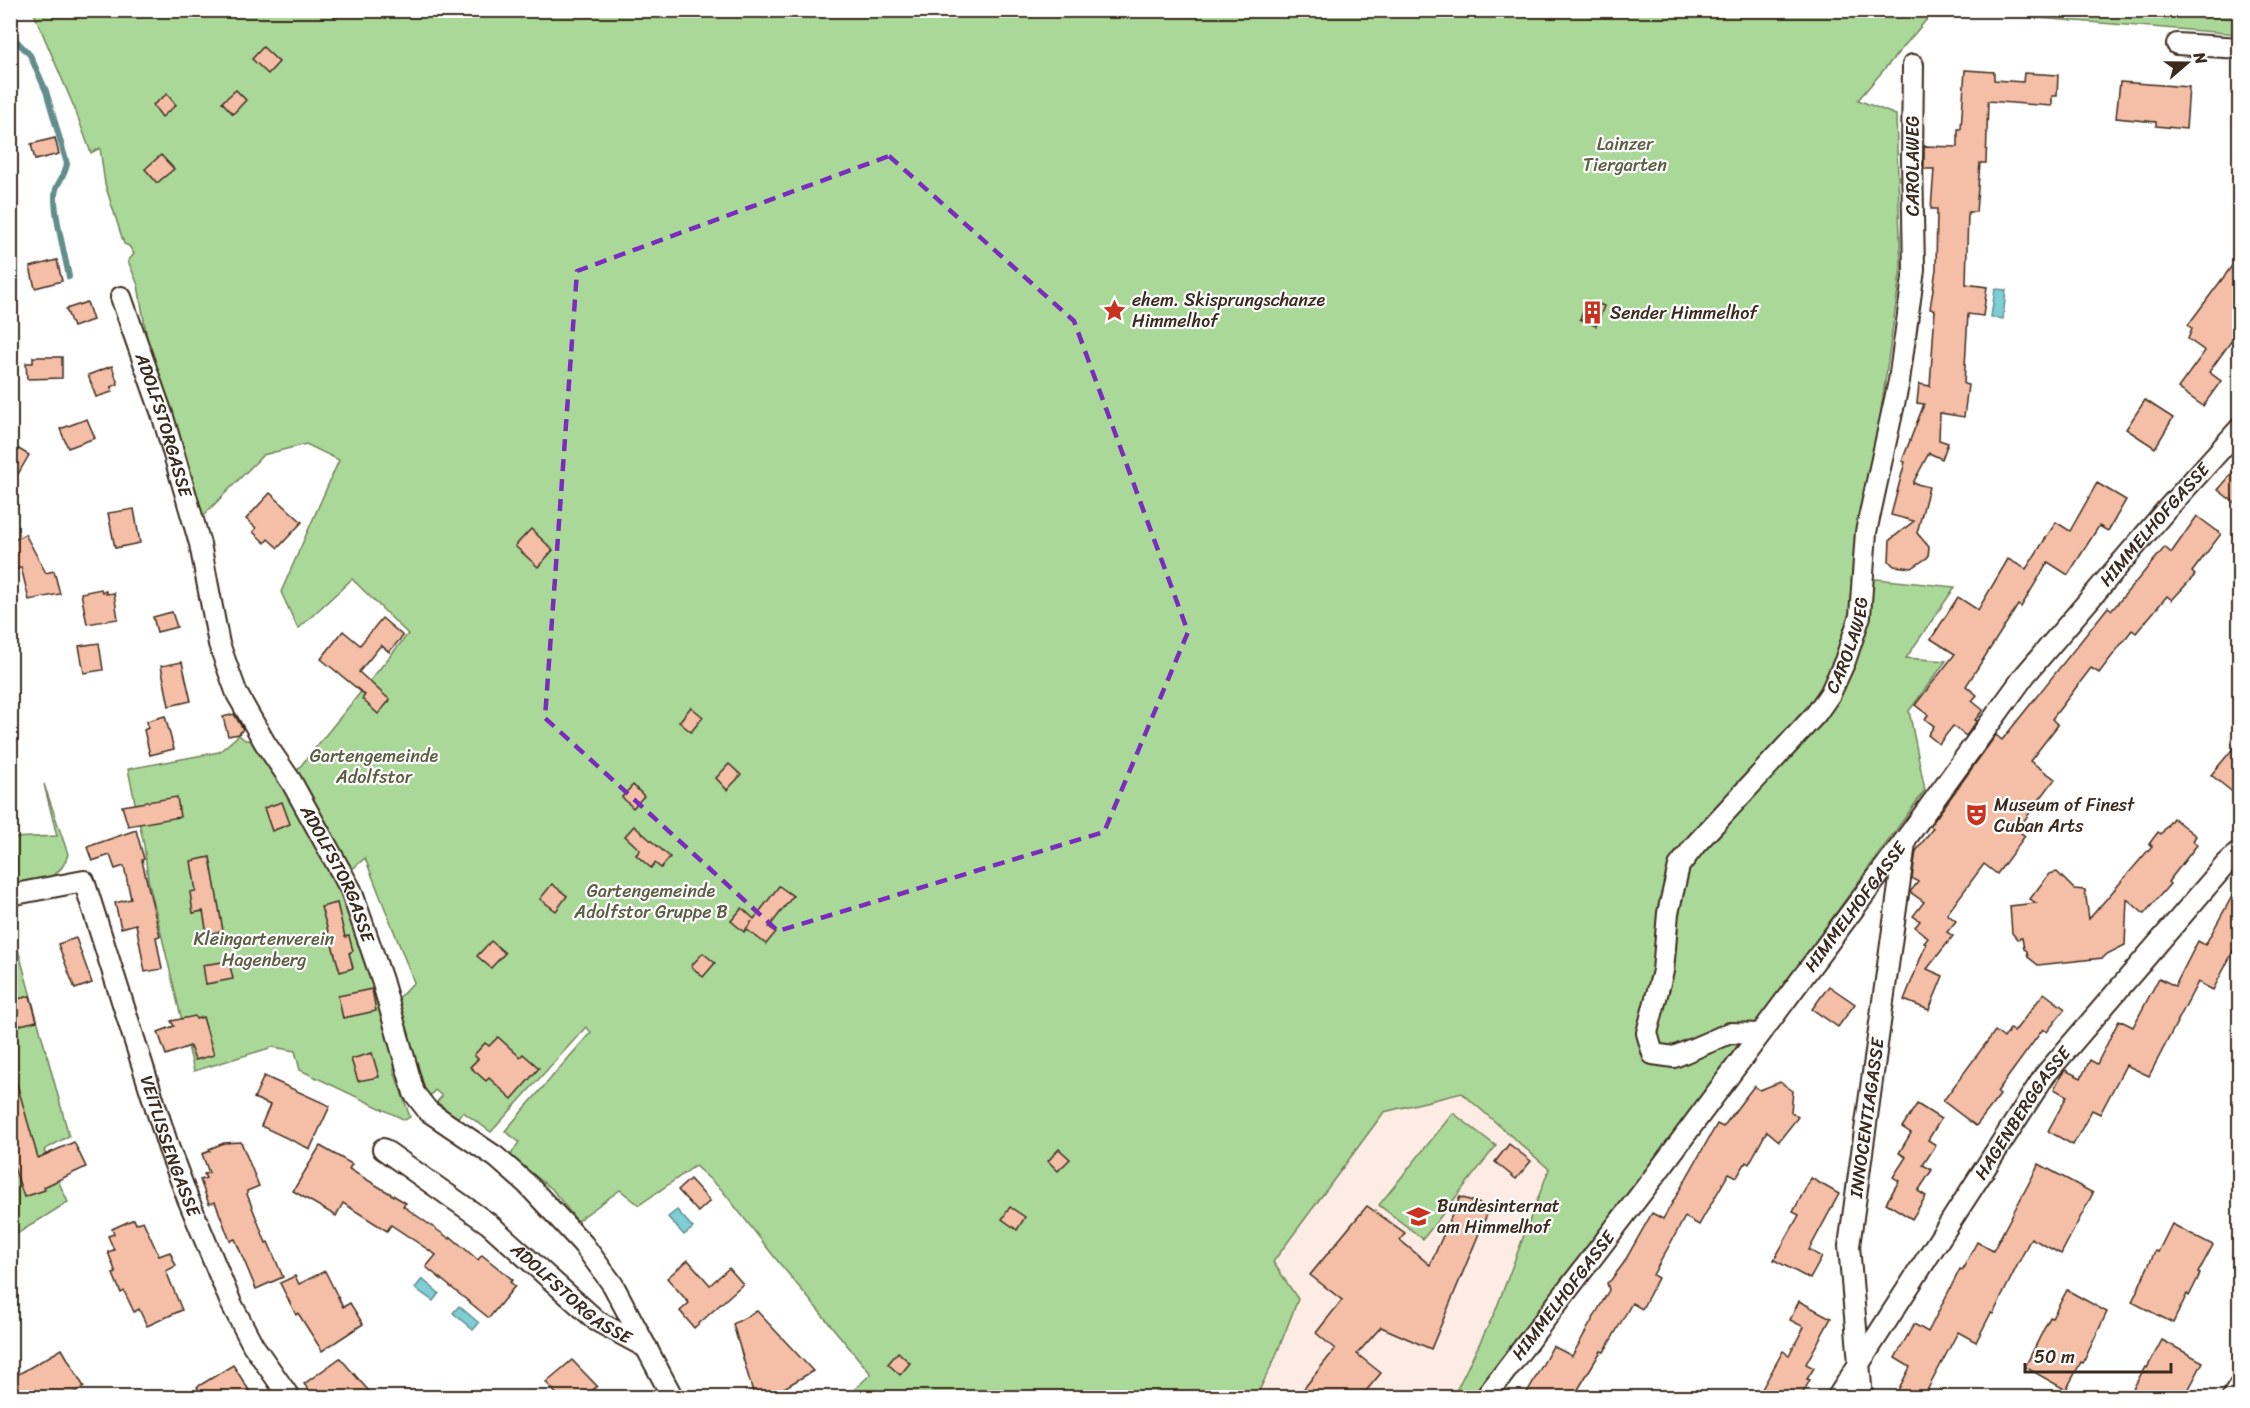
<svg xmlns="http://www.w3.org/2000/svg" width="2250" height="1408" font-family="Sriracha,sans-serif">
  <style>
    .built { fill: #fcece4 }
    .green { fill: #aad898; stroke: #72815b; stroke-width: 1.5 }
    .water { fill: #7dced5; stroke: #638c8c; stroke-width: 1.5 }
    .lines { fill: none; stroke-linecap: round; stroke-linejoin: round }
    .stream { stroke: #638c8c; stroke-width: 6 }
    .building { fill: #f4bfa6; stroke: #3b2a1e; stroke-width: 1.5 }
    .street-casing { stroke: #3b2a1e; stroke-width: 24 }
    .street { stroke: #fff; stroke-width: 20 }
    .marked { fill: none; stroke: #7b2cbf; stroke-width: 4.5; stroke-dasharray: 12 8; stroke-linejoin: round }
    .labels { text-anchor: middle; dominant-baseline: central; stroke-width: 4.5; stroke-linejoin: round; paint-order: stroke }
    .park-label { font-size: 18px; fill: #5c5e43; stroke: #fff }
    .street-label { font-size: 18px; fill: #3b2a1e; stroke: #fff }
    .poi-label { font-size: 18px; fill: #3b2a1e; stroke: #fff; text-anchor: start }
  </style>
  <rect width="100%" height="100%" fill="#fff"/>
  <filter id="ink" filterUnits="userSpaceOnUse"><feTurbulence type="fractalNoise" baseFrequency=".0167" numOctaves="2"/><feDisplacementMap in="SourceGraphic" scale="12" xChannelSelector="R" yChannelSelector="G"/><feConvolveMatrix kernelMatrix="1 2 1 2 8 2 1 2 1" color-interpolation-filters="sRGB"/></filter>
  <g filter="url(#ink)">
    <!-- built -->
    <polygon class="built" points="1462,1093 1550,1169 1495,1312 1453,1397 1256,1398 1275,1358 1273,1263 1384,1112"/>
    <!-- green -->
    <g class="green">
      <polygon points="33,11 1934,11 1858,100 1896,115 1901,268 1879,425 1857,523 1857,577 1955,587 1906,658 1946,661 1909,711 1925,790 1659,1157 1478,1397 1453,1397 1495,1312 1549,1169 1462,1093 1384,1112 1273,1262 1298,1299 1275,1358 1256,1397 846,1397 871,1374 776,1259 722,1190 695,1166 639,1205 620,1190 577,1221 552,1189 510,1156 519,1142 505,1131 591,1032 586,1027 491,1132 463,1112 457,1118 437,1102 442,1096 435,1090 430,1096 424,1092 411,1053 397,1000 414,982 365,858 349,872 294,774 408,634 352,579 298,629 281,592 339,460 306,444 263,455 199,520 149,350 138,285 128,261 134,254 129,246 124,244 105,184 100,148 91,153 74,107"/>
      <polygon points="1951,11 2239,11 2239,34"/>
      <polygon points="239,735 245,740 258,740 347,895 395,1057 394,1071 410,1117 405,1120 300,1070 295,1051 273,1047 194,1071 148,879 144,845 128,769 219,752"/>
      <path d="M44,784L68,854C62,881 33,883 11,890L10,838L57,836Z"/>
      <polygon points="10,920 69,1136 44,1150 68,1202 17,1234 10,1216"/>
      <polygon points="1453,1113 1496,1146 1423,1239 1379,1205"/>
    </g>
    <!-- water -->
    <g class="water">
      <polygon points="1995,289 2006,290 2003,319 1991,317"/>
      <polygon points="677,1210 693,1228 684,1235 668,1217"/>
      <polygon points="422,1279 439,1293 433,1301 415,1288"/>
      <polygon points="459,1306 479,1323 473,1330 453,1313"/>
    </g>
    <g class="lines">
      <!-- stream -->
      <path class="stream" d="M10,34L30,55L46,91L67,164C65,176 59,180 56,189C51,204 66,259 69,277"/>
    </g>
    <!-- building -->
    <g class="building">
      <polygon points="263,47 279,62 268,74 252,59"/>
      <polygon points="1965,70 1994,72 1994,80 2023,82 2024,73 2058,75 2057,96 2052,96 2052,106 1988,101 1986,163 1980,163 1976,212 1968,212 1966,284 1987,287 1983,316 1968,314 1964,384 1968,385 1964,417 1940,413 1939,440 1948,443 1942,459 1929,453 1913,483 1929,487 1917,533 1929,547 1928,557 1912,568 1894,566 1889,561 1890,540 1914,521 1891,515 1905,462 1902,461 1924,404 1917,403 1919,384 1930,386 1935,310 1930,309 1936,269 1937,209 1931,209 1934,169 1924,169 1924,146 1958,147 1958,129 1961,129"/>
      <polygon points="2120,82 2189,87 2186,129 2156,126 2156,122 2116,118"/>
      <polygon points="236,90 246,100 233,114 222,102"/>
      <polygon points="167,94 176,105 162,117 153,105"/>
      <polygon points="55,138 59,154 35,160 31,144"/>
      <polygon points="161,155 174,169 157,183 145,169"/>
      <polygon points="2240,255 2240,329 2209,372 2221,381 2203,406 2178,388 2205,351 2188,339 2192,329 2188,325"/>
      <polygon points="57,260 62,281 35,288 30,267"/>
      <polygon points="1588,300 1604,306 1596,326 1580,319"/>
      <polygon points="87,302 93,320 73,327 66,309"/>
      <polygon points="33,357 62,357 62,378 27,379 26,363 33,363"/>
      <polygon points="112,366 118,384 111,387 112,392 96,397 88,375"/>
      <polygon points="2145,400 2173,418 2155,448 2126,429"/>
      <polygon points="87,419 95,438 68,448 60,429"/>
      <polygon points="10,444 29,455 10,488"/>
      <polygon points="2240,464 2240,507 2218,490"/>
      <polygon points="2097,483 2126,500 2108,531 2099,526 2068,575 2048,562 2021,607 2018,605 1966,686 1977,695 1972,701 1983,710 1975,720 1977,721 1966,736 1953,726 1939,744 1928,735 1934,726 1925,719 1928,715 1915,705 1955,654 1931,639 1958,597 1978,610 2008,559 2026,569 2056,522 2070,531"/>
      <polygon points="270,493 302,522 278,548 268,539 265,543 253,532 256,528 246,519"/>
      <polygon points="134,509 140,543 115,548 108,513"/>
      <polygon points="2197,516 2221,534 2192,572 2195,575 2172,600 2167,596 2136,633 2132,630 2099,673 2091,668 2052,719 2058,725 2030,761 2055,779 2017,830 2025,836 1997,874 1984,864 1947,914 1956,921 1947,932 1953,936 1927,969 1943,976 1929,1010 1904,1000 1926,944 1924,943 1928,938 1915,927 1920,921 1913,916 1924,902 1910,892 1918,882 1912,878 1916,851 1933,828 1930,826 1996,735 2002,740 2108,607 2112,610 2165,547 2171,553"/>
      <polygon points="531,529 553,550 538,567 515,546"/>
      <polygon points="25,534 46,573 54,571 60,594 29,600 21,567 16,570 10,561 10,542"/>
      <polygon points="101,589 102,592 106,591 106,594 114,593 118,619 87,624 81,593"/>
      <polygon points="172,612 177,627 157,632 153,617"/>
      <polygon points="382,618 403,636 389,652 381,645 359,672 390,700 378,714 362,699 365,695 321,659 343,631 360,645"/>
      <polygon points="99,643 103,670 84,673 79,646"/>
      <polygon points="182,662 191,701 169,706 161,666"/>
      <polygon points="691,707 703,717 691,732 679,722"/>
      <polygon points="234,714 243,729 239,734 228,736 223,717"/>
      <polygon points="165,716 174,749 150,755 144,730 148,728 147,721"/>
      <polygon points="2240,740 2240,798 2211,775"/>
      <polygon points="729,764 741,775 727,790 716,778"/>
      <polygon points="633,785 644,796 633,808 622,797"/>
      <polygon points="177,797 180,817 128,826 122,806"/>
      <polygon points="282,802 290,824 272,831 264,808"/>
      <polygon points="2173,818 2196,836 2193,841 2197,845 2168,882 2170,884 2144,914 2127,899 2125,945 2107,954 2103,958 2038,965 2028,957 2027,951 2024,949 2022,938 2017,939 2012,933 2010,906 2036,903 2030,899 2049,874 2057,872 2074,889 2085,890 2089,919 2152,846 2149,844 2158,832 2161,834"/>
      <polygon points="634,826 670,857 661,868 655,863 651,868 636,855 640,850 625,836"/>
      <polygon points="136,830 144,859 142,860 143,865 160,936 156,937 162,969 145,972 136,924 121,928 115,903 131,899 124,866 115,869 110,855 92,861 87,847"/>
      <polygon points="210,857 223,931 207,934 203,911 193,913 190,892 196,891 191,861"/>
      <polygon points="2240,882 2240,938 2213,990 2198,982 2149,1076 2126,1065 2100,1114 2092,1110 2073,1145 2048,1131 2067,1096 2054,1089 2062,1074 2065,1070 2081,1078 2090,1060 2097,1064 2119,1020 2133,1027 2159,978 2175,986 2198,941 2205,945"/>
      <polygon points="552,884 567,896 556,911 540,899"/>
      <polygon points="779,886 793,896 769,927 776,932 766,944 746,929 752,921 744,932 731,921 742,908 754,919"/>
      <polygon points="337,903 345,937 349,936 353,951 349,953 353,968 340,972 321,907"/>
      <polygon points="76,938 92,983 75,989 58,944"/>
      <polygon points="491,941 505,953 491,968 477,956"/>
      <polygon points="703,953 715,963 703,977 691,966"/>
      <polygon points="229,961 233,979 206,984 203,965"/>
      <polygon points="1829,986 1855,1004 1838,1027 1812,1009"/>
      <polygon points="372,989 376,1011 343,1018 338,996"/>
      <polygon points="2044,993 2065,1009 2047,1032 2043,1029 1997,1092 2000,1095 1976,1126 1943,1101 1995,1031 2004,1038 2010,1029 2014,1032"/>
      <polygon points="30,996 37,1021 16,1026 10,1001"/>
      <polygon points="195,1016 196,1019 203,1017 214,1055 195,1060 190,1046 166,1055 158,1032 174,1026 171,1021"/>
      <polygon points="498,1037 520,1057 523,1054 539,1068 512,1099 489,1078 486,1081 470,1067 478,1059 474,1055 485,1043 489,1046"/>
      <polygon points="372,1053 379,1077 358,1081 351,1059"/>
      <polygon points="264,1076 330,1106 310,1149 261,1126 270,1105 254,1098"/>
      <polygon points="10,1077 15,1077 38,1158 74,1142 86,1167 44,1187 45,1190 24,1197 10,1155"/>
      <polygon points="1780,1082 1793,1091 1791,1112 1798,1117 1779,1141 1767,1131 1749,1164 1746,1162 1737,1177 1729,1173 1699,1225 1685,1217 1653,1275 1658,1278 1642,1309 1632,1303 1604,1352 1601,1351 1573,1398 1524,1398 1553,1346 1572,1356 1609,1290 1607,1283 1611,1280 1623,1264 1652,1213 1663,1219 1717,1124 1723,1127 1754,1086 1760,1090"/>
      <polygon points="1917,1104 1941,1119 1928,1140 1936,1145 1923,1165 1932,1170 1918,1191 1926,1196 1912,1219 1886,1203 1899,1181 1893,1177 1906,1157 1899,1153 1911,1133 1902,1127"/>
      <polygon points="241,1142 259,1186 247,1191 247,1194 266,1243 268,1242 283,1277 256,1289 235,1239 230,1241 215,1202 209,1204 200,1180 206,1178 204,1174 209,1173 202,1154 210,1151 209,1149 224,1143"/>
      <polygon points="1509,1144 1531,1161 1516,1179 1495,1162"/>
      <polygon points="320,1146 352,1164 349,1169 406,1203 403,1206 450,1239 451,1237 478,1260 482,1255 513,1280 510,1282 515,1286 489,1318 426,1267 436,1255 391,1225 387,1231 343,1203 336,1216 293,1191"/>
      <polygon points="1059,1149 1070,1159 1058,1171 1048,1161"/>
      <polygon points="2039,1164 2093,1193 2061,1254 2031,1238 1993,1314 1991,1313 1976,1342 1958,1332 1923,1398 1894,1398 1910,1367 1895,1358 1914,1324 1928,1332 1960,1269 1962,1270 1977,1242 1993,1251"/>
      <polygon points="1811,1178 1839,1194 1809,1250 1822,1257 1810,1279 1774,1260 1799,1215 1793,1212"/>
      <polygon points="690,1179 710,1201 698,1212 678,1190"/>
      <polygon points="1460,1197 1490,1207 1431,1349 1381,1327 1357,1354 1381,1373 1360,1398 1310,1398 1302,1391 1335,1349 1316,1333 1342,1300 1310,1275 1367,1206 1405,1233 1400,1240 1430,1265"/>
      <polygon points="1010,1207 1025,1217 1017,1230 1002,1219"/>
      <polygon points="134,1219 136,1224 143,1221 159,1256 170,1252 176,1266 166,1271 182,1310 147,1326 139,1309 134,1312 124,1291 121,1293 113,1274 116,1273 108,1252 114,1250 108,1236 114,1234 112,1229"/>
      <polygon points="2172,1224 2213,1245 2198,1273 2200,1274 2189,1296 2187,1294 2173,1323 2132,1302 2155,1251 2158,1252"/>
      <polygon points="688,1260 710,1285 729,1268 743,1284 694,1328 680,1311 689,1303 667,1278"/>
      <polygon points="325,1271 343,1307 350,1303 363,1324 322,1351 298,1313 296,1315 280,1283 295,1276 299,1284"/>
      <polygon points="2067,1290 2107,1312 2083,1363 2081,1362 2066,1390 2025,1367 2050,1317 2052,1318"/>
      <polygon points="1799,1301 1831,1318 1806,1364 1814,1368 1807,1379 1810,1380 1800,1398 1757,1398 1783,1351 1789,1355 1804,1327 1790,1320"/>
      <polygon points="757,1311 813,1371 767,1398 756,1398 753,1392 733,1324"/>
      <polygon points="2162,1340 2203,1362 2184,1398 2131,1398 2135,1390 2133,1389 2145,1367 2147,1368"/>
      <polygon points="62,1349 84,1387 66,1398 10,1398 10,1379"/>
      <polygon points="898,1352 910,1363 900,1375 888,1364"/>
      <polygon points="340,1358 375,1398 315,1398 304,1384"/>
      <polygon points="572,1360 597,1386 584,1398 560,1398 546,1382"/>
      <polygon points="233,1365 254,1398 204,1398 197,1387"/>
    </g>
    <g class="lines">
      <defs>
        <g id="street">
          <polyline points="2177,44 2240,48"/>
          <path id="s1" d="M121,297L163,417L200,544L219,644L237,694L265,743L291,781L351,890L382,980L414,1093L428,1111L496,1157L527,1184L583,1244L613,1285L673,1398"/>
          <path id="s2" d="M10,895L84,881L169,1149L188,1199L231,1303L253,1345L290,1398"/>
          <path id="s3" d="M1760,1034L1730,1033L1674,1057L1653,1054L1647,1033L1663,971L1668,913L1679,866L1696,844L1816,714L1830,694L1845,661L1860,616L1866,532L1899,381L1914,270L1912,158L1913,65"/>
          <path id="s4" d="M383,1149L489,1224L597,1321L647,1348"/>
          <path id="s5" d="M1485,1398L1653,1178L1905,840L2025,675L2167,509L2240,428"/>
          <path id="s6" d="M1837,1398L2045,1075L2226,864L2240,851"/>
          <path id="s7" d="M1862,1398L1849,1246L1905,843"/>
          <polyline points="2232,1398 2240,1385"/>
        </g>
      </defs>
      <!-- street casing -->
      <use href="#street" class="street-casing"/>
      <!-- street -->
      <use href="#street" class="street"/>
    </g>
  </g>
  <!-- marked area -->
  <path class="marked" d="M889,156L1074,321L1188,632L1104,832L778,931L545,718L577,271Z"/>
  <!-- icons -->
  <defs>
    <symbol id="sight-bare" viewBox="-9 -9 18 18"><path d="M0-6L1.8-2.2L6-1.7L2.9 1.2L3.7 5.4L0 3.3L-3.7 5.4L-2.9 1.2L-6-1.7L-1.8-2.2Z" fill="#c8321e" stroke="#fff" stroke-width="2.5" paint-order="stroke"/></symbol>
    <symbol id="building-bare" viewBox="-9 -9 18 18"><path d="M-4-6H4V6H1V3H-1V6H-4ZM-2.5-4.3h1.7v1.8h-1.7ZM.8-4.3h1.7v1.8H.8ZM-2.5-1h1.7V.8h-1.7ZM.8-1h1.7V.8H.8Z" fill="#c8321e" stroke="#fff" stroke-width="2.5" paint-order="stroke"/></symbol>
    <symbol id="theatre-bare" viewBox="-9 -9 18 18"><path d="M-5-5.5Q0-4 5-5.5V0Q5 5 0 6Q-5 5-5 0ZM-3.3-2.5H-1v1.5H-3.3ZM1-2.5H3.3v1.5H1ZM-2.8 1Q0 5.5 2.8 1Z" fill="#c8321e" stroke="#fff" stroke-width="2.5" paint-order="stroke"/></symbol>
    <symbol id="school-bare" viewBox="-9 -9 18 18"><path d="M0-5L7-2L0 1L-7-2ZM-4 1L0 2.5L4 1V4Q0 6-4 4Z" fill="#c8321e" stroke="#fff" stroke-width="2.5" paint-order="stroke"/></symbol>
  </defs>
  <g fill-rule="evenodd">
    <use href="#sight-bare" x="1098" y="294" width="33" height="33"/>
    <use href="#building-bare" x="1576" y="296" width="33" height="33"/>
    <use href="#theatre-bare" x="1960" y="798" width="33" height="33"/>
    <use href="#school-bare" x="1402" y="1200" width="33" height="33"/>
  </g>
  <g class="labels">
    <!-- park labels -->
    <g class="park-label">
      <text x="1625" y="144">Lainzer<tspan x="1625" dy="21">Tiergarten</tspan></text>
      <text x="374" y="756">Gartengemeinde<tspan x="374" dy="21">Adolfstor</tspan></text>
      <text x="651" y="891">Gartengemeinde<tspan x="651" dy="21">Adolfstor Gruppe B</tspan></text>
      <text x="264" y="939">Kleingartenverein<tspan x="264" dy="21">Hagenberg</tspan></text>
    </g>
    <!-- street labels -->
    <g class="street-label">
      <text transform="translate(1913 166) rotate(-90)">CAROLAWEG</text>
      <text stroke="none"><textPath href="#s1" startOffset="135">ADOLFSTORGASSE</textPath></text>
      <text stroke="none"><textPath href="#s5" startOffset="1101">HIMMELHOFGASSE</textPath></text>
      <text stroke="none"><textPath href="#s3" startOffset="586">CAROLAWEG</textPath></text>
      <text stroke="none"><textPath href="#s1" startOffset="621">ADOLFSTORGASSE</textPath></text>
      <text stroke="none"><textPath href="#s5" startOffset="615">HIMMELHOFGASSE</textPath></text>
      <text stroke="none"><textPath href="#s6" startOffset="340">HAGENBERGGASSE</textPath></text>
      <text stroke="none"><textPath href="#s7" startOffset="282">INNOCENTIAGASSE</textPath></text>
      <text stroke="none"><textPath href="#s2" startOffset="354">VEITLISSENGASSE</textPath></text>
      <text stroke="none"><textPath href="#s4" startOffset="238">ADOLFSTORGASSE</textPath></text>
      <text stroke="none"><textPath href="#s5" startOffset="129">HIMMELHOFGASSE</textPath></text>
    </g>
    <!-- poi labels -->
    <g class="poi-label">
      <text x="1132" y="300">ehem. Skisprungschanze<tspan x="1132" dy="21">Himmelhof</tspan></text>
      <text x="1610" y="313">Sender Himmelhof</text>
      <text x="1994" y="805">Museum of Finest<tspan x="1994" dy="21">Cuban Arts</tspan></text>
      <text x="1437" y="1206">Bundesinternat<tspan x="1437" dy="21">am Himmelhof</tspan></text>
    </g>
  </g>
  <!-- margin -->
  <rect width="2250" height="1408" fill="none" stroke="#fff" stroke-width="36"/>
  <rect x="18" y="18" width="2214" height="1372" fill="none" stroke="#3b2a1e" stroke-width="2" filter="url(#ink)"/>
  <!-- north arrow -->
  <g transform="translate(2187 63) rotate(70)" stroke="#ffffff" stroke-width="4.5" paint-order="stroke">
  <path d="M0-4.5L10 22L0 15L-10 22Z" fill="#3b2a1e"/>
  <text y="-9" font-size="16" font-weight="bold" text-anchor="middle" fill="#3b2a1e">N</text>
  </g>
  <!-- scale -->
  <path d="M2025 1363v9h146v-9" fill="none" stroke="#3b2a1e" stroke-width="3"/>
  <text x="2034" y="1363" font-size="18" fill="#3b2a1e" stroke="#ffffff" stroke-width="4.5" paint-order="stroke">50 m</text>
</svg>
